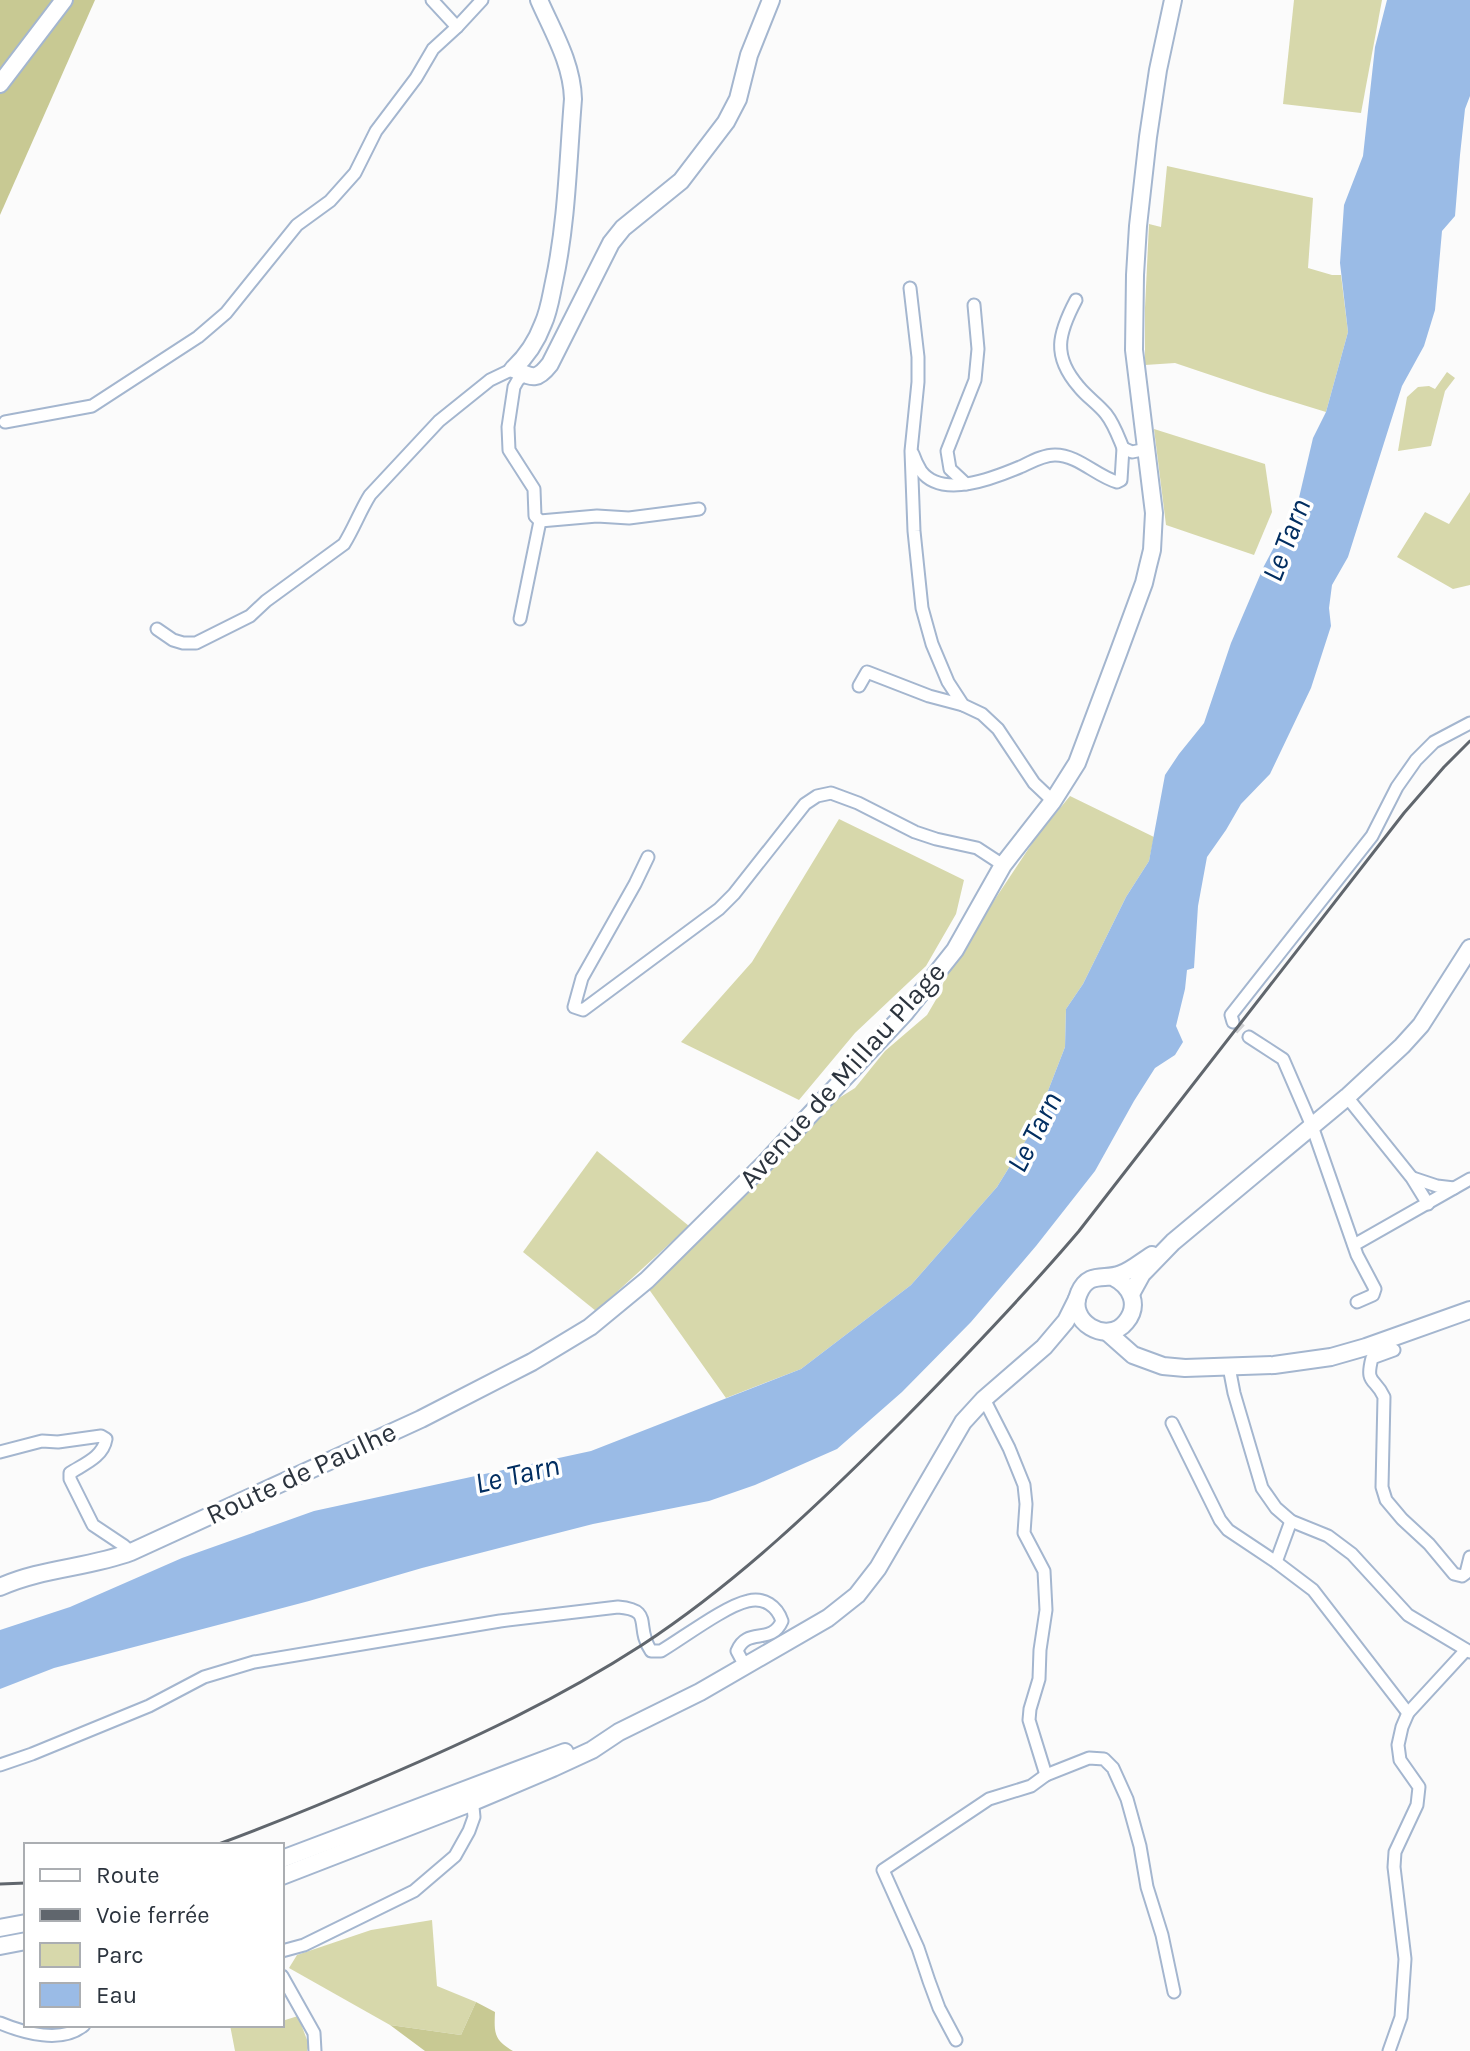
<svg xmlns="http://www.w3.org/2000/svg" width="1470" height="2051" font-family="Karla,sans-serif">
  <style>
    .green { fill: #d7d8ab }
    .forest { fill: #c8c993 }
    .water { fill: #9abbe6 }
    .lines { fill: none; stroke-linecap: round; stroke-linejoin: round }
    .street-tunnel { stroke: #d2d3d5; stroke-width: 11; stroke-dasharray: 11 5.5; stroke-linecap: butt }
    .street-casing { stroke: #a4b6cf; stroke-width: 15 }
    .secondary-casing { stroke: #a4b6cf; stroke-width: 20 }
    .primary-casing { stroke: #a4b6cf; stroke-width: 20 }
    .street { stroke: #fff; stroke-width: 11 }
    .secondary { stroke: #fff; stroke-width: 16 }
    .primary { stroke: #fff; stroke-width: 16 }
    .rail { stroke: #60666d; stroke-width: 3 }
    .labels { text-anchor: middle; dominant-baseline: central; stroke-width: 7; stroke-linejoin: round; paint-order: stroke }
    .street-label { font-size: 28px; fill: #2c343e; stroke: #fff }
    .water-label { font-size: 30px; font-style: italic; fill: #022e61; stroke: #fff }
  </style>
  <rect width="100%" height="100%" fill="#fbfbfb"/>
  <!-- green -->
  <g class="green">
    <polygon points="1294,0 1382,0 1361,113 1283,104"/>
    <polygon points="1167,166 1313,198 1308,268 1332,275 1341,275 1348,332 1326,412 1261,392 1175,363 1145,365 1145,308 1149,224 1161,227"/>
    <polygon points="1447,372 1455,378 1445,391 1431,446 1398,451 1407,397 1418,387 1429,386 1435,389"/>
    <polygon points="1154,429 1265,464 1272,512 1254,555 1166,525"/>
    <polygon points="1470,492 1470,585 1453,589 1397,557 1425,512 1449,524"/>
    <polygon points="1070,796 1154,837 1149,861 1126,897 1083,984 1066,1009 1065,1047 1034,1127 997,1187 911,1285 801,1369 726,1398 648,1288 839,1098 855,1088 885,1051 927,1015 941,991 946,973 1037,836"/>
    <polygon points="839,819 964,880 956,914 926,966 855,1033 799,1100 681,1042 752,962"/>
    <polygon points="597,1151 689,1226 596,1311 523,1252"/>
    <polygon points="432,1920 437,1986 476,2002 461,2035 390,2025 289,1968 297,1955 371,1930"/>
    <polygon points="298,2016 309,2045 307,2051 235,2051 230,2025 282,2025 282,2021"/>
  </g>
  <!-- forest -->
  <g class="forest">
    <polygon points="0,0 95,0 0,215"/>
    <path d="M476,2002L495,2012C494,2033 494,2040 513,2051H425L390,2025L461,2035Z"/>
  </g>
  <!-- water -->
  <polygon class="water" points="1387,0 1470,0 1470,96 1465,109 1460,155 1455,216 1442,231 1435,310 1424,346 1402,386 1348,557 1332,585 1329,608 1331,626 1311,688 1270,774 1241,804 1226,830 1207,857 1198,906 1194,968 1187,970 1185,989 1176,1026 1183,1042 1175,1055 1155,1068 1134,1101 1095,1171 1036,1246 971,1322 902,1392 837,1449 755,1485 709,1501 593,1524 422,1568 309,1601 54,1668 0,1689 0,1630 70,1607 182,1558 314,1511 591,1451 801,1369 911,1285 997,1187 1034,1127 1065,1047 1066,1009 1083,984 1126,897 1149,861 1165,775 1179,754 1204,723 1231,643 1264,566 1298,502 1313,438 1326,412 1348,332 1340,263 1344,205 1363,156 1375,47"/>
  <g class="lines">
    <!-- street-tunnel -->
    <polyline class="street-tunnel" points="1233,1022 1249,1037"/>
    <defs>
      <g id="street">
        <polyline points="432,0 457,27"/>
        <polyline points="910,288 918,357 918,382 911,451 914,531 922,608 932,644 948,682 963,705 982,714 998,729 1034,783 1053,801"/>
        <path d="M1076,300C1058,334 1052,356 1079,387C1087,397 1098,404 1106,414C1114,424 1118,436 1123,448"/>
        <polyline points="525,374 518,380 514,387 508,427 509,450 534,489 535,516 540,521 597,516 629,518 699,509"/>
        <polyline points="5,422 92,406 198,337 226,313 297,225 330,201 355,173 376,131 416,78 433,49 457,27 482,0"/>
        <path d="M913,454C915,460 918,466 921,471C942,499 994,478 1020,467C1031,462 1043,455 1055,455C1078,455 1096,476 1117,482L1121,480L1123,448L1132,452L1147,449"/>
        <polyline points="966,484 950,469 947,451 975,380 978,349 974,305"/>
        <polyline points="520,619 540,521"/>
        <path d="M157,629L173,640L183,643H196L250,616L266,601L344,544C354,528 360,511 370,495L439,421L490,380L513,369"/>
        <polyline points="859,686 867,672 929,696 963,705"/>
        <polyline points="648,857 635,884 582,978 574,1007 583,1010 719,909 734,894 805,804 817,796 831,793 858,803 915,832 936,839 977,848 1003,865"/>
        <polyline points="1233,1022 1231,1015 1372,836 1397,787 1416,760 1434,742 1470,723"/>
        <polyline points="1249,1037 1283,1059 1312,1126 1357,1255 1375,1289 1373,1295 1357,1302"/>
        <polyline points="1347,1097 1412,1178 1428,1204"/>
        <polyline points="1413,1178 1437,1186 1454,1188"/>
        <polyline points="1354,1245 1470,1179"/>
        <path d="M1394,1350L1372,1358C1365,1385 1375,1377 1384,1397L1382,1487L1386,1500L1402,1519L1429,1544L1454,1574L1462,1576L1466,1573L1470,1557"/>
        <polyline points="1229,1367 1234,1393 1262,1488 1276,1508 1291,1521 1328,1536 1352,1554 1408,1615 1470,1652"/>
        <polyline points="984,1399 1009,1448 1024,1485 1026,1504 1024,1533 1044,1571 1046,1610 1040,1650 1039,1679 1030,1709 1029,1720 1046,1775"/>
        <polyline points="1172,1423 1220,1520 1228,1530 1276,1562 1313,1590 1408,1713"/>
        <path d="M0,1452L42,1441L58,1442L101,1436L106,1439C103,1457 84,1464 70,1473V1479L93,1525L123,1545L131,1552"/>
        <polyline points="1276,1562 1291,1521"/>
        <path d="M0,1765L32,1754L149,1706L204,1677L254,1662L500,1621L618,1607C655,1610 634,1626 651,1651H661C683,1638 725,1606 748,1601C764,1597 777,1606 782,1621C771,1646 747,1626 737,1651L745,1666"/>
        <polyline points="282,1951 304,1945 414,1891 455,1856 469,1831 474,1817 472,1797"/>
        <polyline points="282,1976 314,2033 315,2051"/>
        <path d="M0,2023C24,2033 62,2044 84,2025"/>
        <polyline points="956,2040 939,2008 929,1981 918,1948 883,1870 989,1799 1031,1786 1046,1775 1089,1758 1104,1759 1113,1768 1127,1799 1140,1846 1147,1887 1162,1935 1174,1992"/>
        <polyline points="1389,2051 1401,2017 1405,1959 1394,1867 1395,1852 1417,1805 1419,1787 1400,1760 1398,1745 1402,1727 1408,1713 1466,1650"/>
      </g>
      <g id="secondary">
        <path d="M539,0C553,32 572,63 573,99C568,160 567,222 554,282C551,296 549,311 543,324C537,340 526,357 513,369C532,377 536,382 550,364L611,243L623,228L681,181L726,122L738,99L749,55L771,0"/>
        <polyline points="0,84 64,0"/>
        <path d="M0,1587C42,1568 88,1568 131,1552L421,1419L532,1362L590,1327L647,1280L765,1163L905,1013L955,950L1003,865L1053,801L1077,763L1119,651L1144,583L1148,566L1152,550L1154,513L1134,350L1135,275L1138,226L1148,137L1158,70L1173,0"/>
      </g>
      <g id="primary">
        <path d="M1113,1277C1131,1286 1140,1305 1126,1322C1107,1346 1066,1321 1079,1293C1089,1270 1105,1281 1121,1274C1132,1270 1142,1261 1152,1255"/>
        <polyline points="1131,1294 1142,1274 1173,1242 1347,1097 1402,1046 1421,1025 1470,948"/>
        <polyline points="1107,1332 1133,1355 1163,1366 1185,1368 1274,1365 1331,1357 1366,1347 1470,1310"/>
        <polyline points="282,1859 565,1752"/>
        <polyline points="282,1876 473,1802 553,1768 592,1750 619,1732 700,1692 828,1618 857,1595 878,1568 963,1422 984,1399 1044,1347 1066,1321 1077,1299"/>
        <polyline points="0,1928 26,1923"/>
        <polyline points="0,1946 26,1941"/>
      </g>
    </defs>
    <!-- street casing -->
    <use href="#street" class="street-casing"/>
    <!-- secondary casing -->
    <use href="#secondary" class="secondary-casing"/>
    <!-- primary casing -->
    <use href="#primary" class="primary-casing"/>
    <!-- street -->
    <use href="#street" class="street"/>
    <!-- secondary -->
    <use href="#secondary" class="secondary"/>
    <!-- primary -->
    <use href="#primary" class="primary"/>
    <!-- rail -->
    <g class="rail">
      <path d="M216,1845C273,1824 329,1801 384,1777C473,1739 560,1698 642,1645C738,1582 821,1502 902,1421C963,1359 1023,1297 1079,1231L1404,813L1444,767L1470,741"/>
      <polyline points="0,1884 26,1883"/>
    </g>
  </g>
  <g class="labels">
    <!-- street labels -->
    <g class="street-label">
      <text transform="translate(842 1075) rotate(-48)">Avenue de Millau Plage</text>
      <text transform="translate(301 1473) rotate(-25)">Route de Paulhe</text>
    </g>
    <!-- water labels -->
    <g class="water-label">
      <text transform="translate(1286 540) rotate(-69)">Le Tarn</text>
      <text transform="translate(1034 1132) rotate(-63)">Le Tarn</text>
      <text transform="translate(517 1474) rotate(-13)">Le Tarn</text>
    </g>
  </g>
  <!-- legend -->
  <rect x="24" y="1843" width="260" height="184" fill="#ffffff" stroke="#abaeb2" stroke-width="2"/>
  <rect x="40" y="1869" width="40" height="12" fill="#ffffff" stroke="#abaeb2" stroke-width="2"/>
  <text x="96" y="1883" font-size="24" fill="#2c343e">Route</text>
  <rect x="40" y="1909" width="40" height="12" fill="#60666d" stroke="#abaeb2" stroke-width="2"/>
  <text x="96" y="1923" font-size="24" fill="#2c343e">Voie ferrée</text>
  <rect x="40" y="1943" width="40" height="24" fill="#d7d8ab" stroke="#abaeb2" stroke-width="2"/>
  <text x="96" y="1963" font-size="24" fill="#2c343e">Parc</text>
  <rect x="40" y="1983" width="40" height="24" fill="#9abbe6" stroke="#abaeb2" stroke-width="2"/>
  <text x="96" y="2003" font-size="24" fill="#2c343e">Eau</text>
</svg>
